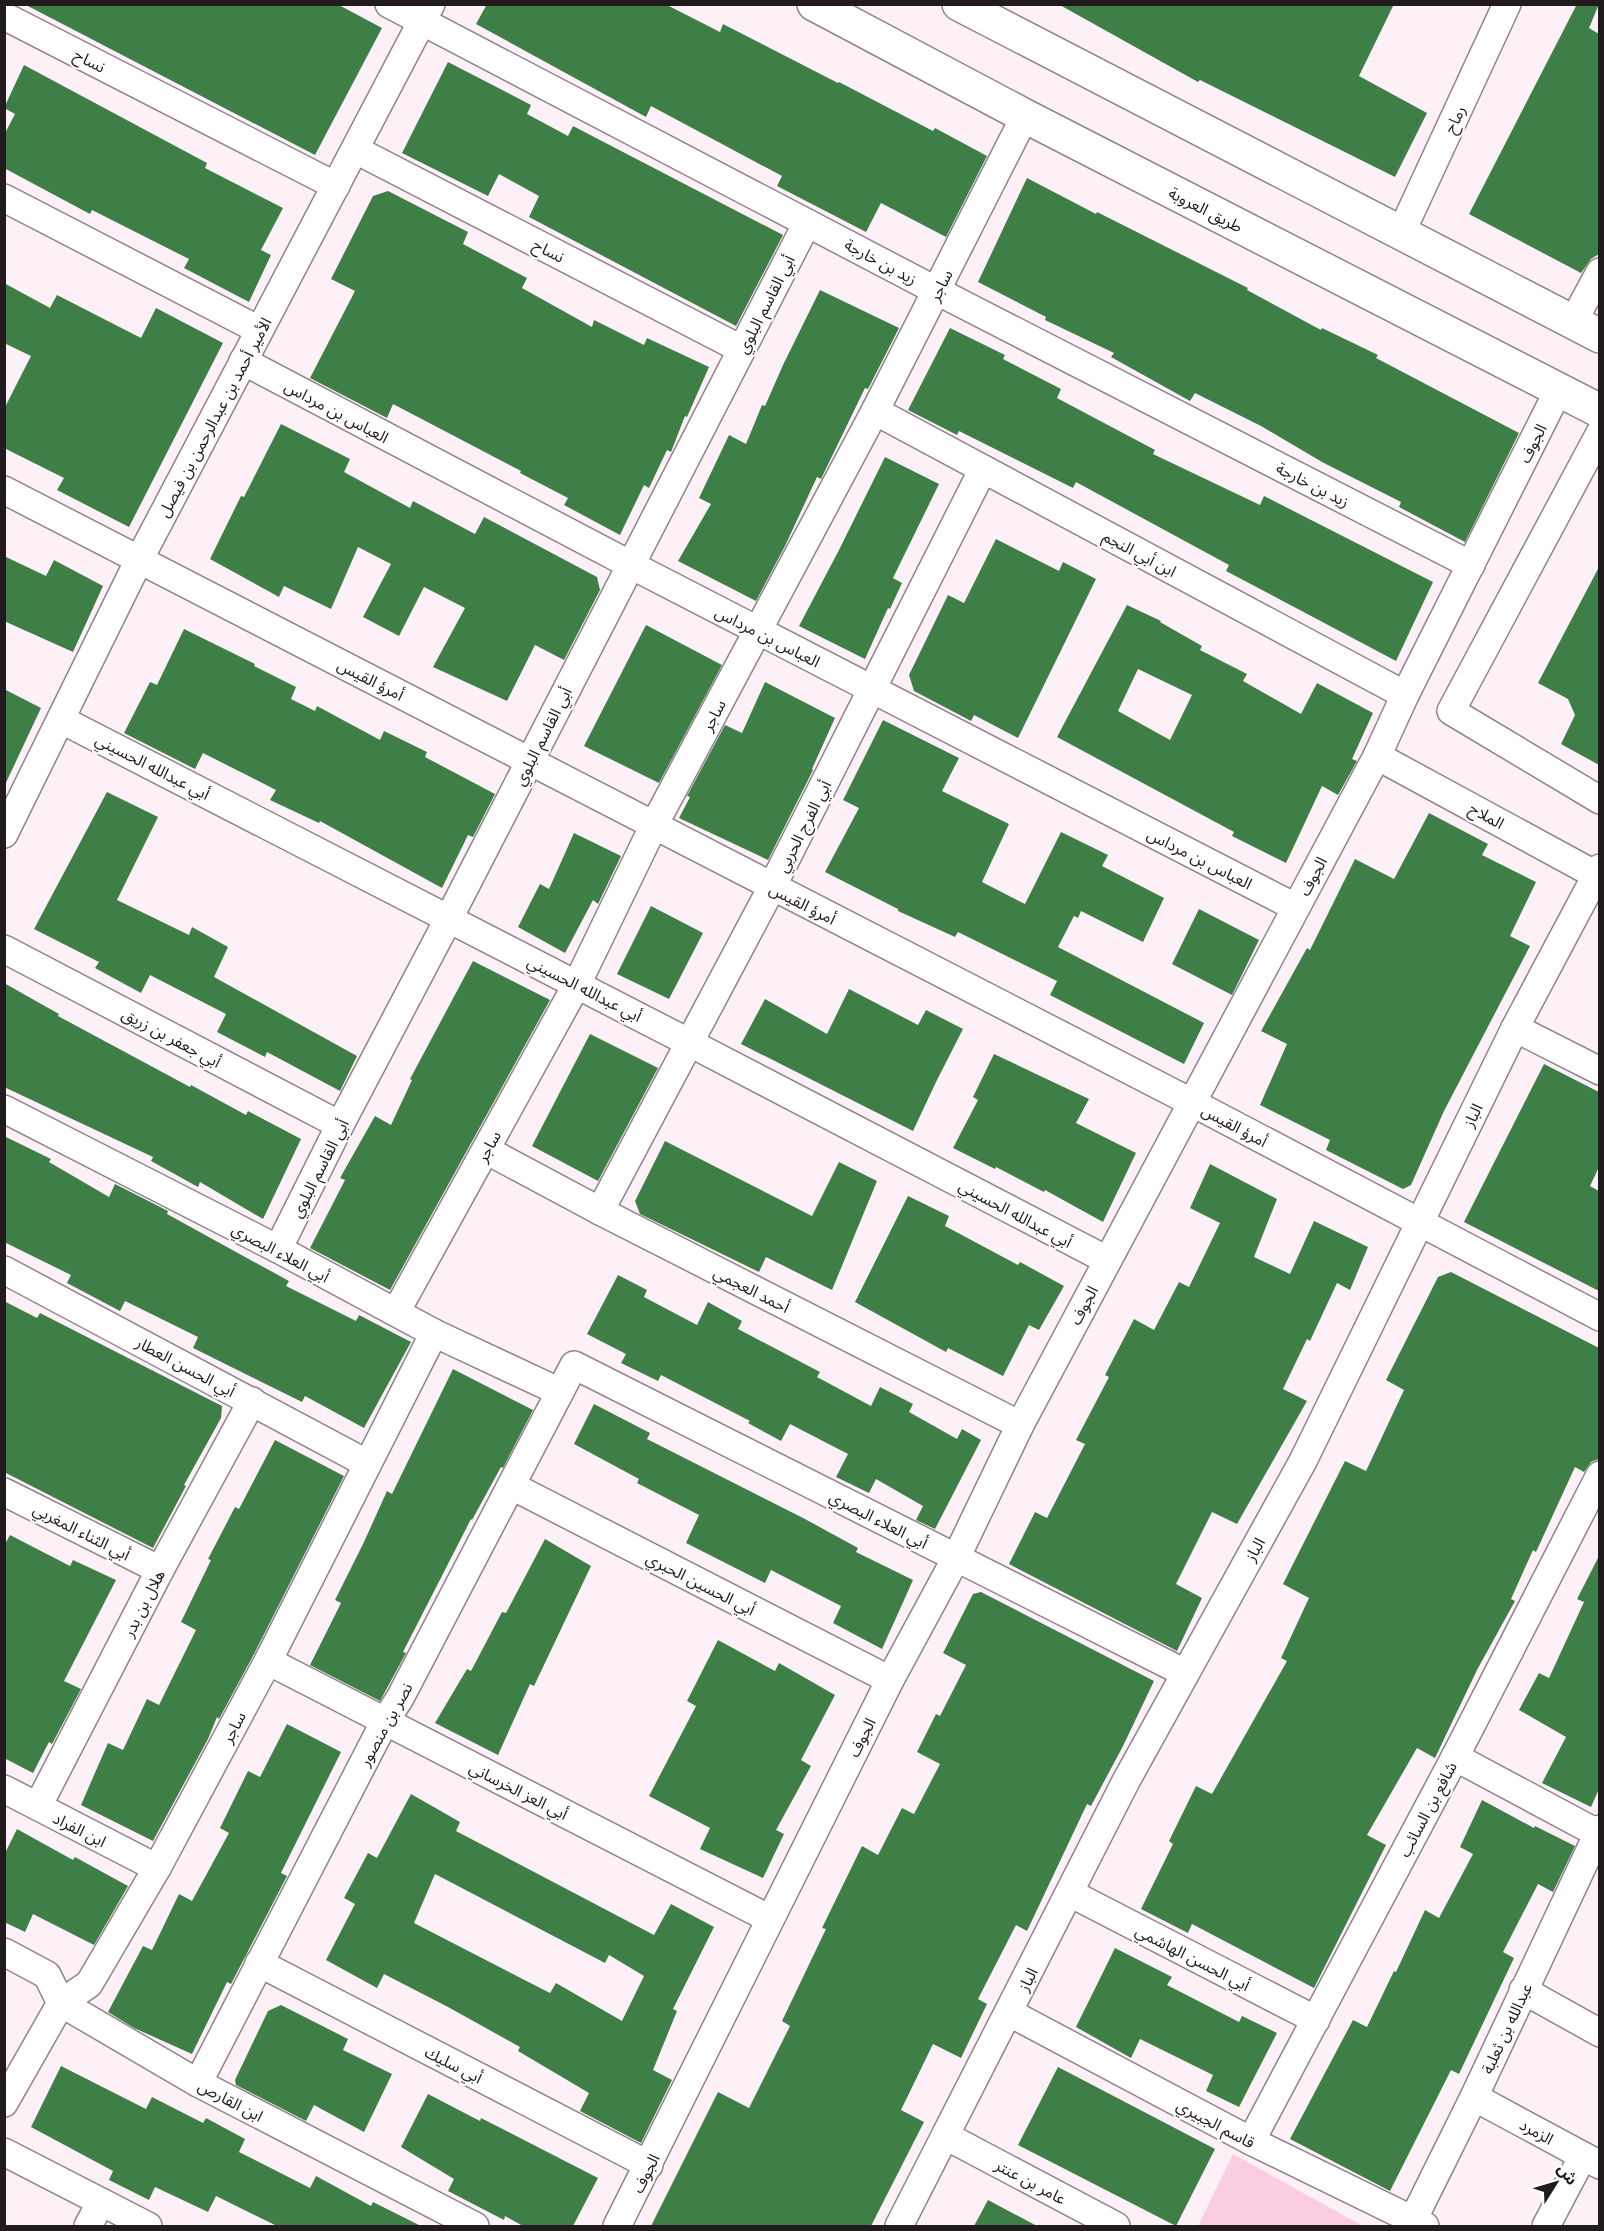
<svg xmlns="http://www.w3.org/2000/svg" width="1604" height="2231" font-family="Lato,'Noto Sans Arabic',sans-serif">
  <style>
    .green { fill: #fbcde3 }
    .building { fill: #3d7f47; fill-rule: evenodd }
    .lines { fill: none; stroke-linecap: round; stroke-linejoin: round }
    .minor-casing { stroke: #93828a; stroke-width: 30 }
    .major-casing { stroke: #93828a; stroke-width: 36 }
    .minor { stroke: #fff; stroke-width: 27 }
    .major { stroke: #fff; stroke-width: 33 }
    .labels { text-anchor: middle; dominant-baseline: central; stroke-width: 4.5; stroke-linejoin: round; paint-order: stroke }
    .street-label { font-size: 16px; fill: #221b1e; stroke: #fff }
  </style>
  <rect width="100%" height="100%" fill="#fdf1f7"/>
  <!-- green -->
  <polygon class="green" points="1233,2154 1363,2226 1198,2226"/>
  <!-- building -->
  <g class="building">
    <polygon points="24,4 337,4 382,28 315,155"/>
    <polygon points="487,4 665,4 720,32 723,24 838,83 839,82 933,131 935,128 987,156 946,237 881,203 866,232 777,186 782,176 651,106 646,117 476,24"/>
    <polygon points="1058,4 1394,4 1359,76 1427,113 1395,177 1200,80 1198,82"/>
    <polygon points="1577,4 1599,4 1589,28 1599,34 1599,254 1591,259 1581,273 1469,214"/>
    <polygon points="448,62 531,105 527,114 568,136 573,126 783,235 736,326 529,217 539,196 499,174 488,196 402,153"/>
    <polygon points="24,65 207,163 205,168 283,208 261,250 271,255 249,302 184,268 189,259 92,210 90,214 4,168 4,135 15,114 4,108"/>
    <polygon points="1027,178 1096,214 1097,212 1248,288 1247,290 1321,330 1322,328 1378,355 1376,358 1519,433 1465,542 1399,507 1401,502 1322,462 1261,426 1195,393 1190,401 1111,357 1114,353 1045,320 1046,317 978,282"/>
    <polygon points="388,191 468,232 463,244 527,278 522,288 592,327 594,320 644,345 647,338 709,367 687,417 685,416 671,452 667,450 649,488 644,485 620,535 564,505 568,498 520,473 521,471 393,404 387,418 310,378 355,291 331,279 373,196"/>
    <polygon points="4,283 50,308 57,295 141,338 156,308 223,343 129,527 57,490 64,478 4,448 4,409 31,356 4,343"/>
    <polygon points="820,290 899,328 868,389 865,388 821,479 817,477 785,546 756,601 678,561 711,504 699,498 729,435 746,444 762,405 765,406 783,365"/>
    <polygon points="950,328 1005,355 1003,359 1061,389 1057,398 1155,450 1153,454 1260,505 1264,496 1433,582 1396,661 1226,571 1229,565 1076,482 1073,488 959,431 957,435 908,410"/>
    <polygon points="281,424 350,459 344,472 410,508 413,501 475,534 484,517 597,577 600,590 564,660 535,645 507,701 433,667 465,608 424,587 399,636 363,617 391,564 358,547 331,609 284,586 279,597 210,559 241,496 244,497"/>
    <polygon points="885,457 939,484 893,578 902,583 890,609 888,608 865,659 799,626 839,550"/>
    <polygon points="996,539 1059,571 1063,562 1096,579 1018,738 974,715 971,721 914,691 909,675 948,595 964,603"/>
    <polygon points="4,556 46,576 54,560 103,586 73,652 4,621"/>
    <polygon points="1599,567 1599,765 1561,744 1575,715 1568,699 1538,683"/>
    <path d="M1127,605L1161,621L1160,622L1202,646L1200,650L1247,674L1243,681L1301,714L1317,683L1373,713L1352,759L1357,761L1338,795L1322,786L1286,863L1232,836L1234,832L1057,737ZM1138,669L1192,695L1170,740L1118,711Z"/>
    <polygon points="646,625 722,665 659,783 584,746"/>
    <polygon points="184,629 255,664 254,666 296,687 291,699 315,711 317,706 380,740 384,731 427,752 425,757 495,794 473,837 468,835 442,888 320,821 319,823 270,800 276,790 203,753 195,769 124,733 150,682 157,685"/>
    <polygon points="765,682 835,718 812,769 813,770 768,860 679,818 690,797 687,796 725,725 742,733"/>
    <polygon points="4,689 41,708 4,787"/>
    <polygon points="883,720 959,758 942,791 1009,824 982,882 1025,904 1061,832 1108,855 1102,866 1164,898 1143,942 1081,911 1078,918 1074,916 1058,947 1204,1023 1184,1064 1050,995 1057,981 958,932 955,937 898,911 898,909 825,872 859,808 843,800"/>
    <polygon points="107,792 158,817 117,900 189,935 192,927 228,947 214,977 357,1056 340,1091 267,1052 265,1057 217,1032 226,1014 150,975 141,993 95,968 99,962 34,929"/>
    <polygon points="1429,813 1488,844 1482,855 1536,882 1510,936 1530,946 1444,1111 1411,1185 1403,1189 1326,1150 1330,1140 1260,1105 1287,1044 1261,1031 1307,948 1310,950 1355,859 1394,879"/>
    <polygon points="574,833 621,856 598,904 593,900 565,953 518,927 540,884 549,889"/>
    <polygon points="651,906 703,933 669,999 617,974"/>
    <polygon points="1199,909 1259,940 1232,995 1172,964"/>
    <polygon points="473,961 550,1000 390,1290 310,1248 345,1180 340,1178 375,1116 391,1125 412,1080 410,1079"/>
    <polygon points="4,983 59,1014 58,1016 190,1087 191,1085 246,1115 248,1111 301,1139 263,1219 200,1182 198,1187 151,1161 153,1157 4,1087"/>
    <polygon points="849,989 918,1025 926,1010 963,1029 936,1082 913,1131 741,1044 765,999 827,1034"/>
    <polygon points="590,1034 658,1068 598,1181 532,1146"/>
    <polygon points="994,1054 1089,1099 1076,1123 1136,1153 1103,1222 1045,1190 1044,1192 996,1167 995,1169 953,1148 978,1100 973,1097"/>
    <polygon points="1544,1064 1599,1092 1599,1167 1590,1186 1599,1191 1599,1291 1464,1222"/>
    <polygon points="4,1136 51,1159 49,1162 109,1197 115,1184 168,1211 167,1214 289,1281 286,1286 356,1321 359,1315 411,1342 364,1428 305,1396 302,1402 193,1348 198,1337 125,1301 120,1311 67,1283 71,1275 4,1242"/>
    <polygon points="665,1141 812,1216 839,1162 877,1181 832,1290 766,1257 759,1272 640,1214 635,1201"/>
    <polygon points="1210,1164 1277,1199 1254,1257 1290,1274 1314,1221 1368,1247 1350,1290 1337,1283 1310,1341 1307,1339 1283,1389 1307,1401 1237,1524 1212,1512 1176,1584 1202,1598 1177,1651 1009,1564 1035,1512 1047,1518 1085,1444 1076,1440 1109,1377 1105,1375 1134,1319 1154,1330 1179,1282 1189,1287 1220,1223 1190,1208"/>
    <polygon points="908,1196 949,1216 945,1226 1018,1265 1020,1262 1064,1286 1039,1330 1029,1325 1003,1376 948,1348 946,1352 855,1302"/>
    <polygon points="1451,1272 1599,1348 1599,1459 1591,1462 1584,1472 1575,1467 1536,1552 1533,1550 1511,1599 1515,1601 1477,1670 1435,1758 1417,1748 1367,1835 1386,1845 1314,1988 1192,1924 1188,1933 1141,1909 1173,1844 1169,1841 1196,1786 1212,1794 1287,1661 1281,1658 1309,1598 1283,1584 1345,1461 1366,1471 1404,1390 1386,1380 1438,1277"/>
    <polygon points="618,1275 647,1290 644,1297 697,1325 708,1302 742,1321 738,1329 820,1372 817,1377 871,1406 880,1387 913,1404 909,1412 957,1439 962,1429 981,1440 935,1529 916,1520 923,1506 876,1479 869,1493 836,1477 848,1454 790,1424 781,1441 748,1423 750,1421 661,1375 658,1381 621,1363 626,1354 587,1334"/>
    <polygon points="4,1301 37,1318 40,1313 222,1406 221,1418 184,1485 186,1486 153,1548 4,1472"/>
    <polygon points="453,1369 533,1410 503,1468 501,1467 472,1520 471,1519 403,1652 406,1653 380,1701 310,1665 341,1603 335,1600 364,1542 387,1491 392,1494"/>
    <polygon points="594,1404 650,1433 647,1439 805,1519 858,1548 856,1552 913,1580 882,1649 833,1623 841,1606 771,1570 765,1583 686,1543 699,1515 637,1483 639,1479 574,1444"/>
    <polygon points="275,1440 344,1476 254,1654 219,1719 217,1717 208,1739 153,1841 81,1805 108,1743 123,1750 147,1699 159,1705 196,1630 181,1622 211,1560 208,1559 235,1507 239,1509"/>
    <polygon points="10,1535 70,1566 73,1560 116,1580 64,1681 81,1689 52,1744 49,1742 33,1773 4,1758 4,1546"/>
    <polygon points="545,1539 591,1566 534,1686 530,1684 498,1755 435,1723 467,1669 471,1671 502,1612 506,1613"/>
    <polygon points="1599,1556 1599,1789 1591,1807 1542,1783 1566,1737 1519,1710 1539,1673 1549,1678 1584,1602 1577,1599"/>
    <polygon points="981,1592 1154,1681 1123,1746 1091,1806 1087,1804 1027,1931 1016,1925 978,1999 987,2004 961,2058 933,2044 901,2110 924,2122 871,2226 651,2226 718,2092 749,2108 790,2026 782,2021 826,1929 822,1928 862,1846 878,1855 902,1808 914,1814 940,1764 917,1752 936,1714 940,1716 966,1665 943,1653 973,1594"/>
    <polygon points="718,1640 775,1671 779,1663 835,1695 801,1760 811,1766 776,1830 784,1834 763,1878 700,1849 710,1828 649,1796 696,1706 687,1701"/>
    <polygon points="287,1724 341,1752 281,1873 287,1876 231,1984 227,1982 192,2054 134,2028 108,2012 143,1946 152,1950 179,1894 192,1901 229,1833 220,1828 248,1771 260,1777"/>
    <path d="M411,1794L460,1822L456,1831L654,1935L671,1904L714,1927L673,2009L677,2011L653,2070L672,2080L641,2143L580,2111L589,2093L518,2051L520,2047L448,2007L384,1974L377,1988L326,1960L355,1904L344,1898L368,1853L377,1858ZM435,1874L605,1963L609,1955L644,1976L622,2021L556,1983L550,1993L414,1923Z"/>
    <polygon points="1482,1800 1534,1828 1535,1826 1575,1846 1553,1892 1538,1884 1503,1952 1514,1958 1459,2074 1451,2070 1390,2191 1290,2139 1353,2020 1367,2027 1394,1971 1396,1972 1425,1910 1439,1918 1473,1854 1460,1847"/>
    <polygon points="17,1829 73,1860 75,1857 128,1886 94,1945 33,1914 25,1932 4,1922 4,1855"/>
    <polygon points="1115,1948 1172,1977 1167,1985 1239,2022 1242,2016 1277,2033 1239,2107 1206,2091 1213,2075 1140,2039 1131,2058 1076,2027"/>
    <polygon points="281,2005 348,2039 343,2050 392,2074 364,2132 314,2105 306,2121 236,2085 235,2080 268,2011"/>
    <polygon points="61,2066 146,2109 152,2097 203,2123 206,2118 245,2139 239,2152 310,2188 316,2176 371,2206 373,2202 421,2226 277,2226 216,2196 208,2212 155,2187 149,2200 109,2180 113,2171 31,2127"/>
    <polygon points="1058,2067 1215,2149 1176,2226 1018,2145"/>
    <polygon points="428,2094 480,2121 481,2118 598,2178 573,2226 523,2226 505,2216 504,2220 448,2191 454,2179 401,2147"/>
    <polygon points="988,2200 1037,2226 974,2226"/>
  </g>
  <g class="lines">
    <defs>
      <g id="minor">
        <polyline points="389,4 937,291 1471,565"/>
        <polyline points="4,16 336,186"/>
        <polyline points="356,150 741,349"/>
        <polyline points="4,198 259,330"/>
        <polyline points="1401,233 1507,4"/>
        <polyline points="1573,322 1600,272"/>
        <polyline points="243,361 631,565 1295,907"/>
        <polyline points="875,411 1405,695"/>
        <polyline points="1600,433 1451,711 1600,800"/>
        <polyline points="4,490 1191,1102 1600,1317"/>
        <polyline points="62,720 690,1043 1107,1260"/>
        <polyline points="1377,756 1596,875"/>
        <polyline points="4,834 139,560 431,4"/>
        <polyline points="4,949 340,1125"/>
        <polyline points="1515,1028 1600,1071"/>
        <polyline points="4,1109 278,1249 434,1333 560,1392"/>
        <polyline points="486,1150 600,1211 1020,1425"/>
        <polyline points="600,1211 772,887 983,469"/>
        <polyline points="278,1249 340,1125 449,918 807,223"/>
        <polyline points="4,1270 366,1463"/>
        <polyline points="396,1312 577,984 654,825 875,411 1025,116"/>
        <polyline points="512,1486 890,1680"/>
        <polyline points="4,1492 160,1570"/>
        <polyline points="268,1661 770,1919"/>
        <polyline points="1455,1757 1597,1833"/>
        <polyline points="4,1789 157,1868"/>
        <polyline points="38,1806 160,1570 252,1401"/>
        <polyline points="1070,1893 1316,2020"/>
        <polyline points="4,1952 47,1975 61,2003 198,2083 475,2226"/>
        <polyline points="259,1963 649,2165"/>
        <polyline points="1523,1990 1600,2033"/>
        <polyline points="1010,2013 1251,2141 1425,2226"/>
        <polyline points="198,2083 385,1721 400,1698 574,1365 1185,1673"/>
        <polyline points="1474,2097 1600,2165"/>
        <polyline points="4,2103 61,2003 89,1984 157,1868 268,1661 434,1333"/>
        <polyline points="946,2136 1116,2226"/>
        <polyline points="1251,2141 1455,1757 1600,1475"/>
        <polyline points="4,2152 148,2226"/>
        <polyline points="88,2226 101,2202"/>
        <polyline points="617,2226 890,1680 956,1558 1020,1425 1377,756 1405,695 1559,389"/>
        <polyline points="899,2226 1126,1781 1303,1461 1515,1028 1600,868"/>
        <polyline points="1410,2226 1474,2097 1600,1829"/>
        <polyline points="1546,2226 1583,2156"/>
      </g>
      <g id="major">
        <polyline points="814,4 1025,116 1600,411"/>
        <polyline points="959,4 1600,336"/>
      </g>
    </defs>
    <!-- minor casing -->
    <use href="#minor" class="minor-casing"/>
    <!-- major casing -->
    <use href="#major" class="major-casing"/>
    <!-- minor -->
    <use href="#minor" class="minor"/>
    <!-- major -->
    <use href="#major" class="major"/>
  </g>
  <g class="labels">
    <!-- street labels -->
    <g class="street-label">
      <text transform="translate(90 60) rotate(27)">نساح</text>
      <text transform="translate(1454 119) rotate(-65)">رماح</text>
      <text transform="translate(1206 209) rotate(27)">طريق العروبة</text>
      <text transform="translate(549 250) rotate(27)">نساح</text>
      <text transform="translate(881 261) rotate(28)">زيد بن خارجة</text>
      <text transform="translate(940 285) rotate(-63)">ساجر</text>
      <text transform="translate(765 304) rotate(-63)">أبي القاسم البلوي</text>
      <text transform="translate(337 411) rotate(28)">العباس بن مرداس</text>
      <text transform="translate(214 417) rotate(-62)">الأمير أحمد بن عبدالرحمن بن فيصل</text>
      <text transform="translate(1532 443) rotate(-63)">الجوف</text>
      <text transform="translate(1313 484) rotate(27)">زيد بن خارجة</text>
      <text transform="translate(1140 553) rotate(28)">ابن أبي النجم</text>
      <text transform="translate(768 636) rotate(27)">العباس بن مرداس</text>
      <text transform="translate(371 679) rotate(27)">أمرؤ القيس</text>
      <text transform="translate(713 715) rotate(-62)">ساجر</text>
      <text transform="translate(542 736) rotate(-63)">أبي القاسم البلوي</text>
      <text transform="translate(153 766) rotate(27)">أبي عبدالله الحسيني</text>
      <text transform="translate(1487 815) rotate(29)">الملاح</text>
      <text transform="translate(803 826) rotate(-63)">أبي الفرج الحربي</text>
      <text transform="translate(1200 858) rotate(27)">العباس بن مرداس</text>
      <text transform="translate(1312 876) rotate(-62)">الجوف</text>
      <text transform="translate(803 903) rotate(27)">أمرؤ القيس</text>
      <text transform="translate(585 988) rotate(27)">أبي عبدالله الحسيني</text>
      <text transform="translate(172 1037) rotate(28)">أبي جعفر بن زريق</text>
      <text transform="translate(1472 1115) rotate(-64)">الباز</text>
      <text transform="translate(1235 1125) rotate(28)">أمرؤ القيس</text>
      <text transform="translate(488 1146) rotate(-61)">ساجر</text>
      <text transform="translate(319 1168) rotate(-63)">أبي القاسم البلوي</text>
      <text transform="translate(1016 1213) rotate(28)">أبي عبدالله الحسيني</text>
      <text transform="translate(281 1252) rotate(28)">أبي العلاء البصري</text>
      <text transform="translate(752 1289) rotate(27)">أحمد العجمي</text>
      <text transform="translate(1083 1305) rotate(-62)">الجوف</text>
      <text transform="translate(186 1366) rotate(28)">أبي الحسن العطار</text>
      <text transform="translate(879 1519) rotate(27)">أبي العلاء البصري</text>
      <text transform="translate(82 1531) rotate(27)">أبي الثناء المغربي</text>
      <text transform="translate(1254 1549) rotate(-61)">الباز</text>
      <text transform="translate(701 1583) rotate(27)">أبي الحسين الحبري</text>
      <text transform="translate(143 1603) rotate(-63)">هلال بن بدر</text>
      <text transform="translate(385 1724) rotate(-61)">نصر بن منصور</text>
      <text transform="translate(233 1727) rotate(-62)">ساجر</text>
      <text transform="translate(861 1737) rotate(-63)">الجوف</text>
      <text transform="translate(519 1790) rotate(27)">أبي العز الخرساني</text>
      <text transform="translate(1427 1809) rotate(-62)">شافع بن السائب</text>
      <text transform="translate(80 1829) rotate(27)">ابن الفراد</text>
      <text transform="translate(1193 1957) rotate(27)">أبي الحسن الهاشمي</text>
      <text transform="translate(1027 1979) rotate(-63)">الباز</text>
      <text transform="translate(1506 2028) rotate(-65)">عبدالله بن ثعلبة</text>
      <text transform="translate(454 2064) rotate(27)">أبي سليك</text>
      <text transform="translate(231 2100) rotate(28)">ابن القارص</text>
      <text transform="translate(1216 2123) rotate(28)">قاسم الجبيري</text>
      <text transform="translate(1537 2131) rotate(29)">الزمرد</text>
      <text transform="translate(645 2173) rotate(-63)">الجوف</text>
      <text transform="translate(1031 2181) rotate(28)">عامر بن عنتر</text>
    </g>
  </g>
  <!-- border -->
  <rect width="1604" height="2231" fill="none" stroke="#221b1e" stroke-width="12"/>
  <!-- north arrow -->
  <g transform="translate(1556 2183) rotate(53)" stroke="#ffffff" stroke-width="4.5" paint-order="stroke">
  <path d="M0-4.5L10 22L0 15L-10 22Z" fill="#221b1e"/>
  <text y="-9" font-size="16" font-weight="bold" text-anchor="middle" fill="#221b1e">ش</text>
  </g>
</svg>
